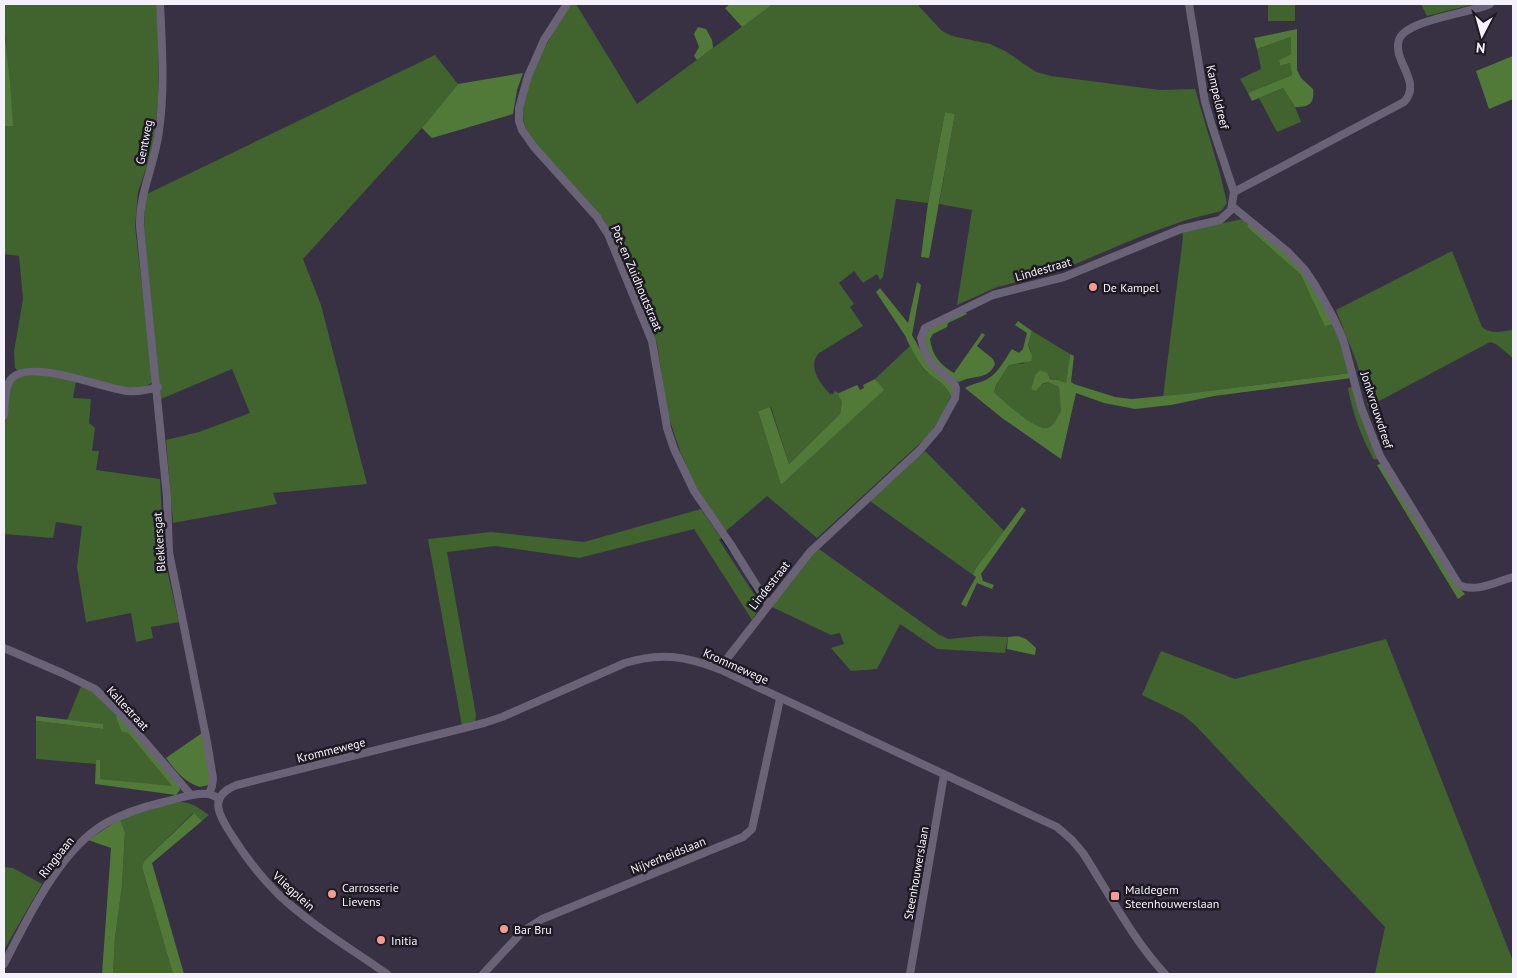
<svg xmlns="http://www.w3.org/2000/svg" width="1517" height="978" font-family="'PT Sans',sans-serif">
  <style>
    .green { fill: #41632e }
    .forest { fill: #517a39 }
    .lines { fill: none; stroke-linecap: round; stroke-linejoin: round }
    .stream { stroke: #01272b; stroke-width: 2 }
    .minor { stroke: #6a6277; stroke-width: 8 }
    .poi-dot { fill: #f59c92; stroke: #1e1a23; stroke-width: 2 }
    .labels { text-anchor: middle; dominant-baseline: central; stroke-width: 5; stroke-linejoin: round; paint-order: stroke }
    .street-label { font-size: 12px; fill: #f4f0fc; stroke: #1e1a23 }
    .poi-label { font-size: 12px; fill: #f4f0fc; stroke: #1e1a23; text-anchor: start }
  </style>
  <rect width="100%" height="100%" fill="#383143"/>
  <!-- green -->
  <g class="green">
    <path d="M4,4H156L158,31V102L155,134L152,151L138,192L135,226L153,381C144,391 129,388 117,386L25,369L18,371L15,368L14,352L23,299L19,256L4,254V126H12C10,85 4,44 4,4Z"/>
    <path d="M571,4H576L637,104L773,4H917L942,31L952,36L990,44L1005,51L1036,72L1051,76L1160,90L1195,89L1219,170L1227,203L1221,211L1186,220L1144,235L1054,273L997,287L957,305L972,210L939,204L955,114L945,112L928,203L896,199L883,277L880,280L877,274L863,283L854,271L839,283L854,304L850,307L863,326L819,353C807,366 820,384 830,394H833L835,391L839,393V397L842,402L840,414L789,464L771,407L758,411L781,485L883,390L875,379L910,346L924,370L949,389L951,396L940,418L930,434L817,538L767,496L726,531L705,503L692,479L680,451L668,415L657,343L612,234L604,220C589,204 575,187 560,171C547,157 529,142 524,123C516,91 554,30 571,4Z"/>
    <rect x="1268" y="4" width="27" height="17"/>
    <polygon points="1421,4 1474,4 1427,16"/>
    <polygon points="1291,37 1291,54 1279,60 1280,66 1290,63 1292,75 1248,93 1240,79 1261,69 1257,49"/>
    <polygon points="435,55 458,84 422,128 303,259 321,305 367,484 273,493 277,504 173,523 166,440 199,432 250,413 232,369 161,399 144,229 145,203 147,194"/>
    <polygon points="1283,88 1295,107 1301,122 1277,132 1259,98"/>
    <polygon points="1243,219 1248,223 1247,227 1301,275 1313,298 1333,324 1345,351 1350,373 1163,397 1183,237 1182,231"/>
    <path d="M1452,251L1482,327C1491,335 1503,331 1513,330V358L1496,344L1490,342L1368,407L1357,363L1336,310Z"/>
    <path d="M1032,331L1070,354L1066,384L1058,380L1035,375L1031,389L1048,382L1059,387L1062,411C1058,416 1053,428 1046,428C1035,429 1002,400 994,392L996,385L1009,365L1015,363L1023,364L1031,352L1028,345Z"/>
    <path d="M45,375L76,381L73,398L91,399L89,423L95,428L92,451H99L96,470L160,479L164,557L179,622L151,627L153,638L136,642L131,613L86,622L77,567L82,526L56,522L53,538L4,534C4,510 0,392 15,380C23,374 36,375 45,375Z"/>
    <path d="M1351,387H1354L1379,458L1374,460C1362,439 1352,412 1348,388Z"/>
    <polygon points="925,451 1004,531 976,568 973,575 870,501"/>
    <polygon points="701,509 721,538 719,540 761,605 752,620 694,529 579,558 495,546 447,552 476,715 475,722 462,726 428,539 491,532 584,542"/>
    <polygon points="819,549 938,634 948,639 981,636 1008,637 1005,653 937,649 900,624 877,669 851,671 831,648 844,644 840,633 831,635 770,606 814,551"/>
    <polygon points="1386,639 1513,961 1513,974 1375,974 1385,927 1196,726 1183,715 1142,695 1161,651 1235,679"/>
    <polygon points="82,684 93,691 118,715 122,732 128,733 173,787 100,779 100,760 96,764 36,759 36,721 103,729 102,724 67,720"/>
    <path d="M177,802C190,801 198,807 209,815L202,821L193,813L144,861L142,867L173,974H113L115,938L122,886L125,832L120,819L139,811Z"/>
    <polygon points="4,867 13,868 42,884 4,950"/>
  </g>
  <!-- forest -->
  <g class="forest">
    <polygon points="730,4 773,4 742,27 725,8"/>
    <polygon points="698,27 706,29 712,40 713,48 697,60 694,56 699,47 694,34"/>
    <path d="M1297,29V70L1301,78L1313,89C1315,103 1309,108 1295,107L1283,88L1252,101L1248,93L1292,75L1290,63L1280,66L1279,60L1291,54V37L1257,49L1254,38Z"/>
    <polygon points="4,31 10,83 13,126 4,126"/>
    <polygon points="1513,56 1513,99 1489,109 1476,71"/>
    <polygon points="523,73 517,90 513,114 432,138 422,128 458,84"/>
    <polygon points="945,112 955,114 929,258 921,257 928,203"/>
    <polygon points="1248,223 1286,254 1306,275 1333,324 1325,326 1301,275 1247,227"/>
    <path d="M917,282L921,285L912,335L927,362L954,387L953,395L951,396C946,383 935,380 926,371C922,368 907,342 906,337L876,292L880,288L908,323Z"/>
    <path d="M965,311L967,314L948,323L947,327L933,334L930,339C932,355 940,365 954,373L982,333L985,335L977,346L993,359L995,364C988,381 974,374 959,382L949,376L930,357L924,337L929,328Z"/>
    <path d="M1018,321L1032,331L1028,345L1032,356L1031,361L1009,365L996,385L994,392C1002,400 1035,429 1046,428C1053,428 1058,416 1061,411L1059,387L1048,382L1042,384L1036,391L1031,389L1035,375L1040,370L1047,373L1050,379L1058,380L1066,383L1070,354L1074,356L1071,382L1074,384L1115,397L1132,399L1185,394L1350,373L1352,378L1214,396L1171,405L1135,409L1104,403L1076,393L1061,459L1002,418L965,388C973,383 982,383 989,378C999,372 1005,359 1012,349L1019,353L1023,349L1027,333L1015,325Z"/>
    <polygon points="875,379 884,390 781,485 758,411 770,407 789,464 840,414 842,402 839,397 839,393 857,385 860,390 864,388 863,385"/>
    <polygon points="1382,463 1458,587 1465,594 1458,599 1377,465"/>
    <polygon points="1022,507 1026,510 981,574 983,581 994,585 992,589 977,583 966,607 961,604 976,577 973,575 976,568"/>
    <polygon points="1018,636 1026,639 1036,648 1035,655 1007,649 1008,637"/>
    <polygon points="118,715 179,784 180,790 176,795 95,784 96,760 100,760 100,779 172,786 128,733 122,732 116,717"/>
    <polygon points="36,716 103,724 103,729 36,721"/>
    <path d="M202,733L212,781L208,785L200,787C185,783 175,770 166,758Z"/>
    <polygon points="194,813 202,821 152,863 184,974 173,974 142,867 144,861"/>
    <polygon points="120,819 125,832 122,886 115,938 113,974 102,974 111,848 88,840"/>
  </g>
  <g class="lines">
    <!-- stream -->
    <g class="stream">
      <polyline points="722,539 731,552"/>
      <polyline points="751,584 762,603"/>
    </g>
    <!-- minor -->
    <g class="minor">
      <path d="M160,4C162,46 165,89 159,131C155,164 139,193 140,226L167,497L169,552L207,742L213,778L212,786L209,794"/>
      <polyline points="567,4 544,40 528,76 519,108 519,121 522,130 534,147 597,217 608,234 652,341 667,428 674,449 694,491 731,545 768,604"/>
      <path d="M1234,192L1404,102C1423,82 1392,61 1399,40C1405,20 1470,13 1490,4"/>
      <path d="M1233,207L1288,252L1305,270L1315,285L1333,317L1343,339L1361,407L1380,456L1459,585C1476,593 1496,582 1513,577"/>
      <path d="M4,415C5,405 4,386 12,378C32,359 102,388 127,391C138,392 148,390 158,387"/>
      <polyline points="4,648 62,673 95,689 121,714 191,795"/>
      <polyline points="719,669 810,552 920,450 938,429 955,398 956,388 954,383 934,366 925,353 921,338 925,328 993,295 1064,277 1181,229 1220,220 1231,210 1234,192 1212,126 1205,102 1189,4"/>
      <path d="M4,964C28,918 60,849 106,823C124,813 143,807 164,802C177,799 195,792 209,794C212,795 216,797 219,798"/>
      <path d="M387,974C350,948 311,925 278,894C260,876 244,855 231,834C218,814 208,796 237,785L484,723L502,717L625,663C660,652 685,656 719,669L1057,827L1072,840L1083,853C1108,892 1134,941 1165,974"/>
      <polyline points="483,974 522,932 542,919 743,837 752,829 780,699"/>
      <polyline points="910,974 944,775"/>
    </g>
  </g>
  <!-- markers -->
  <g class="poi-dot">
    <circle cx="1093" cy="287" r="5"/>
    <circle cx="332" cy="894" r="5"/>
    <rect x="1110" y="891" width="10" height="10" rx="2.5"/>
    <circle cx="504" cy="929" r="5"/>
    <circle cx="381" cy="940" r="5"/>
  </g>
  <g class="labels">
    <!-- street labels -->
    <g class="street-label">
      <text transform="translate(1218 97) rotate(77)">Kampeldreef</text>
      <text transform="translate(144 142) rotate(-79)">Gentweg</text>
      <text transform="translate(1043 269) rotate(-16)">Lindestraat</text>
      <text transform="translate(637 278) rotate(67)">Pot- en Zuidhoutstraat</text>
      <text transform="translate(1377 410) rotate(72)">Jonkvrouwdreef</text>
      <text transform="translate(159 542) rotate(-94)">Blekkersgat</text>
      <text transform="translate(769 585) rotate(-52)">Lindestraat</text>
      <text transform="translate(736 666) rotate(24)">Krommewege</text>
      <text transform="translate(128 708) rotate(47)">Kallestraat</text>
      <text transform="translate(331 750) rotate(-14)">Krommewege</text>
      <text transform="translate(668 855) rotate(-22)">Nijverheidslaan</text>
      <text transform="translate(56 857) rotate(-52)">Ringbaan</text>
      <text transform="translate(916 873) rotate(-80)">Steenhouwerslaan</text>
      <text transform="translate(294 891) rotate(42)">Vliegplein</text>
    </g>
    <!-- poi labels -->
    <g class="poi-label">
      <text x="1103" y="287">De Kampel</text>
      <text x="342" y="887">Carrosserie<tspan x="342" dy="14">Lievens</tspan></text>
      <text x="1125" y="889">Maldegem<tspan x="1125" dy="14">Steenhouwerslaan</tspan></text>
      <text x="514" y="929">Bar Bru</text>
      <text x="391" y="940">Initia</text>
    </g>
  </g>
  <!-- border -->
  <rect width="1517" height="978" fill="none" stroke="#f4f0fc" stroke-width="10"/>
  <!-- north arrow -->
  <g transform="translate(1482 35) rotate(186)" stroke="#1e1a23" stroke-width="4" paint-order="stroke">
  <path d="M0-4L9 19L0 12L-9 19Z" fill="#f4f0fc"/>
  <text y="-8" font-size="14" font-weight="bold" text-anchor="middle" fill="#f4f0fc">N</text>
  </g>
</svg>
